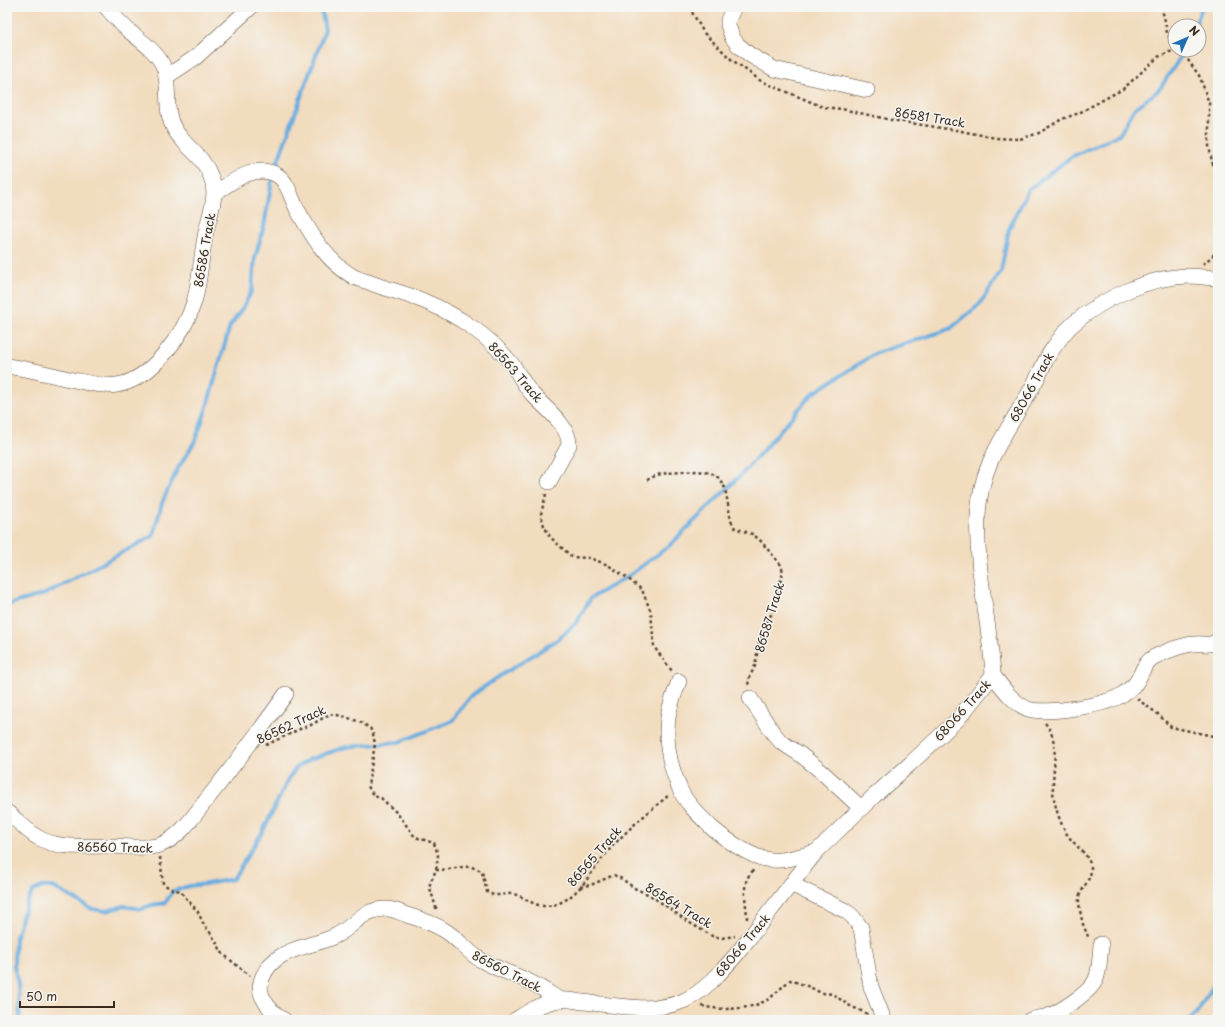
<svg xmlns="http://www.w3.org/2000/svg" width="1225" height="1027" font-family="'Playpen Sans',sans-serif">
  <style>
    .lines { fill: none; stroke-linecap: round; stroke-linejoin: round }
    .stream { stroke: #6aaddf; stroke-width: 4 }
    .minor-casing { stroke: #564536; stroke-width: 16 }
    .path { stroke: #564536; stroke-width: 2.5; stroke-dasharray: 3 3; stroke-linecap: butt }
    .minor { stroke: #fff; stroke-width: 15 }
    .labels { text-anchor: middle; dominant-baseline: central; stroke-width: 3; stroke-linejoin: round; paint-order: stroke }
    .street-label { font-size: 12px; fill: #3b2a1e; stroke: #f6f6f2 }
  </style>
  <rect width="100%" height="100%" fill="#f6f6f2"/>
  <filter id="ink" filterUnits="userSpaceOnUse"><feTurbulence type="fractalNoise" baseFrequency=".025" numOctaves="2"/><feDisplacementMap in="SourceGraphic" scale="8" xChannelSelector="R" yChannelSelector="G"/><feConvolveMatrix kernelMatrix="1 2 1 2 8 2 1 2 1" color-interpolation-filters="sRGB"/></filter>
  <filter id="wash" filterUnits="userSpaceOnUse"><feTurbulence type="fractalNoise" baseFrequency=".012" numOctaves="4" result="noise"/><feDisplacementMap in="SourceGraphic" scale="16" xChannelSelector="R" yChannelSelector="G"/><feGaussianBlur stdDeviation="0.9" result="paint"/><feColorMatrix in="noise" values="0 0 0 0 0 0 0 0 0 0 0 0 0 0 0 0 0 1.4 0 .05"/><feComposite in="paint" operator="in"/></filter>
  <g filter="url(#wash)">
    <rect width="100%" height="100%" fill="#f2dcbe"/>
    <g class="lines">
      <!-- stream -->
      <g class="stream">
        <polyline points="1195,26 1202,7"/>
        <polyline points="7,605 45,594 153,536 162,503 177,470 195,441 206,410 230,326 243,308 252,290 255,258 264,226 273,175 325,30 321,7"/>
        <polyline points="20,1020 18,985 14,965 15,940 27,902 33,891 42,887 53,887 92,909 106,911 124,906 141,909 152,905 165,903 173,891 189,886 206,884 233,879 263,831 288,780 296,768 310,759 346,747 399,742 452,721 471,696 500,676 557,640 576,623 591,598 630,575 669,546 743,473 812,394 876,353 950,329 980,304 1001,271 1009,229 1028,190 1071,157 1120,134 1134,109 1159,90 1185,50"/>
        <polyline points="1189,1020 1198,1011 1218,978"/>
      </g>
    </g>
  </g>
  <g filter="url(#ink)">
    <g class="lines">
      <defs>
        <g id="minor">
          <polyline points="734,7 728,20 728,25 732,37 738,45 750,55 774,69 867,90"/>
          <polyline points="166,77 196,57 251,7"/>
          <path d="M215,193C232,182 254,164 275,174C288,180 291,198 297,209C313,237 326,261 354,277C360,280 366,281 371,283C389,290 408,294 426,302C457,315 489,336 511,363C519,373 524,386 533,395C545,408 570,426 569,445L549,482"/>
          <path d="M7,366C28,369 49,374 69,379C85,382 101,387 117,385C151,380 185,333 194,302C200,281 201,258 205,237C208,218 219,196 211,177C203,155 186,148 175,130C163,111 171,88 164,68C158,52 141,41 129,31C121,24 113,15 106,7"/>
          <path d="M993,675C1002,687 1013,703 1028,709C1045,715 1109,705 1123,694C1127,691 1132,687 1135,684C1142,675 1143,663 1154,657C1165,652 1183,644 1195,644C1204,643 1211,647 1218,640"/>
          <path d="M679,681C675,693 669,706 668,718C665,741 670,766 679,787C685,803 701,817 713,829C725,839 750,856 765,859C781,863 800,856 816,852"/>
          <polyline points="750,698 774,734 781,742 801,755 822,772 861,808"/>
          <path d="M7,812C17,820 26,830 37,837C57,849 81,846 103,846C119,845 145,850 160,845C181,837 194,815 208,798C235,764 261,729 286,694"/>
          <polyline points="791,884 846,911 853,917 861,928 871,987 884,1020"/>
          <path d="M284,1020C274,1015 267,1006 262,996C259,988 260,983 263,976C276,947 310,948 335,936C356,926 360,909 387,909C394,909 401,913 407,915C420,919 433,923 444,930C458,938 467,952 481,960C496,969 513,974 528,981C539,986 549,993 560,1000"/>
          <path d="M515,1020C528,1012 543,1002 559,1000C567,999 576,1001 583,1002C615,1005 654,1014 683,1001C703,993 722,971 736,955L816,852L875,795L910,764L958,719L993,675C990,622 975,569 978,516C980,471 998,445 1020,408C1025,399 1031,391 1035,382C1041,372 1045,359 1052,350C1058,341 1065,331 1073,324C1102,299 1148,277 1188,276C1198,276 1208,278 1218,278"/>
          <path d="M1030,1020C1036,1018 1042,1018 1048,1016C1060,1012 1090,992 1095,981C1100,972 1100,954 1101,944"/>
        </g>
      </defs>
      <!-- minor casing -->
      <use href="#minor" class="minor-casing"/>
      <!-- path -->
      <g class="path">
        <polyline points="689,7 704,33 732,60 761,81 823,107 842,109 891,120 961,131 996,138 1020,139 1039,133 1062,119 1079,113 1123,89 1158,57 1169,52 1182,51"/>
        <polyline points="1160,7 1164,16 1167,33 1175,47"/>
        <polyline points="1181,50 1200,77 1209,103 1209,146 1212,162 1218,174"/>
        <polyline points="1203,264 1218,251"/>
        <polyline points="647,480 657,475 667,473 697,471 711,473 719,478 725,488 731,521 735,528 752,534 759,539 781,565 783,572 773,611 763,630 759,642 755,666 749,678 748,686"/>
        <polyline points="546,494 541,514 544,526 550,537 572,557 590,558 608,565 626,577 642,590 651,612 654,647 672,671"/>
        <polyline points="1137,699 1158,714 1171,727 1218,737"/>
        <path d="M1045,723C1061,741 1052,770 1053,791C1054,805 1061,827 1069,837C1075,845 1085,852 1089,861C1096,875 1083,885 1079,897C1078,901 1082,923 1084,927C1086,932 1088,934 1088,939"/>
        <polyline points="266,745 300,729 311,725 330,714 343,716 360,722 370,728 373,734 375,744 368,786 371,792 377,797 381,798 397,813 415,837 434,843 438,855 436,870 430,883 430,888 437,911"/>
        <polyline points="160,857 163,884 172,889 180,891 198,912 204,925 212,935 223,954 250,976"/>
        <path d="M436,870C452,871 468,861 482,872L487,892C496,898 503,893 513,894C524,896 533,906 545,906C552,906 562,903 568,898C583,888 593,870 604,856C623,833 646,814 669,795"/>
        <polyline points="580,887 593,884 614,875 622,879 636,889 650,895 690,923 712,936 722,938 735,936"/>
        <path d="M747,919C747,903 739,882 754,870"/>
        <path d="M702,1006C722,1011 751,1010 769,999C776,993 783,986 790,980L810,987L821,993L833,994L848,1005L868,1014"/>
        <polyline points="319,1020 326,1018 335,1020"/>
      </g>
      <!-- minor -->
      <use href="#minor" class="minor"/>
    </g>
  </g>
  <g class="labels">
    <!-- street labels -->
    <g class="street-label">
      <text transform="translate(930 117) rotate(9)">86581 Track</text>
      <text transform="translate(204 250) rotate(-80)">86586 Track</text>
      <text transform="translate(516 372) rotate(49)">86563 Track</text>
      <text transform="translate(1031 387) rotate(-61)">68066 Track</text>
      <text transform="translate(769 617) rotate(-73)">86587 Track</text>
      <text transform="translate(962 710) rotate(-48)">68066 Track</text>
      <text transform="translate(291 724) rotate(-25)">86562 Track</text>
      <text transform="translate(115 847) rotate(1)">86560 Track</text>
      <text transform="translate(594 856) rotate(-49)">86565 Track</text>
      <text transform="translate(679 905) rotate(31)">86564 Track</text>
      <text transform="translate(742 945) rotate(-50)">68066 Track</text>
      <text transform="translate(507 971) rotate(27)">86560 Track</text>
    </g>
  </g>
  <!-- margin -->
  <rect width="1225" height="1027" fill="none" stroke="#f6f6f2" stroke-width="24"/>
  <!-- north arrow -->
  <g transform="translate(1187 38) rotate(45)"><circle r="19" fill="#f6f6f2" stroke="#aba49d"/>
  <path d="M0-3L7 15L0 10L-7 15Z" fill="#1f6fb2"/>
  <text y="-6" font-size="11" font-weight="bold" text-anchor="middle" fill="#3b2a1e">N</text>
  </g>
  <!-- scale -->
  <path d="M20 1001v6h94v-6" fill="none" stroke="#3b2a1e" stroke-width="2"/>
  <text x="26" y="1001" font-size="12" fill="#3b2a1e" stroke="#f6f6f2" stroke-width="3" paint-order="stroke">50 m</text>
</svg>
